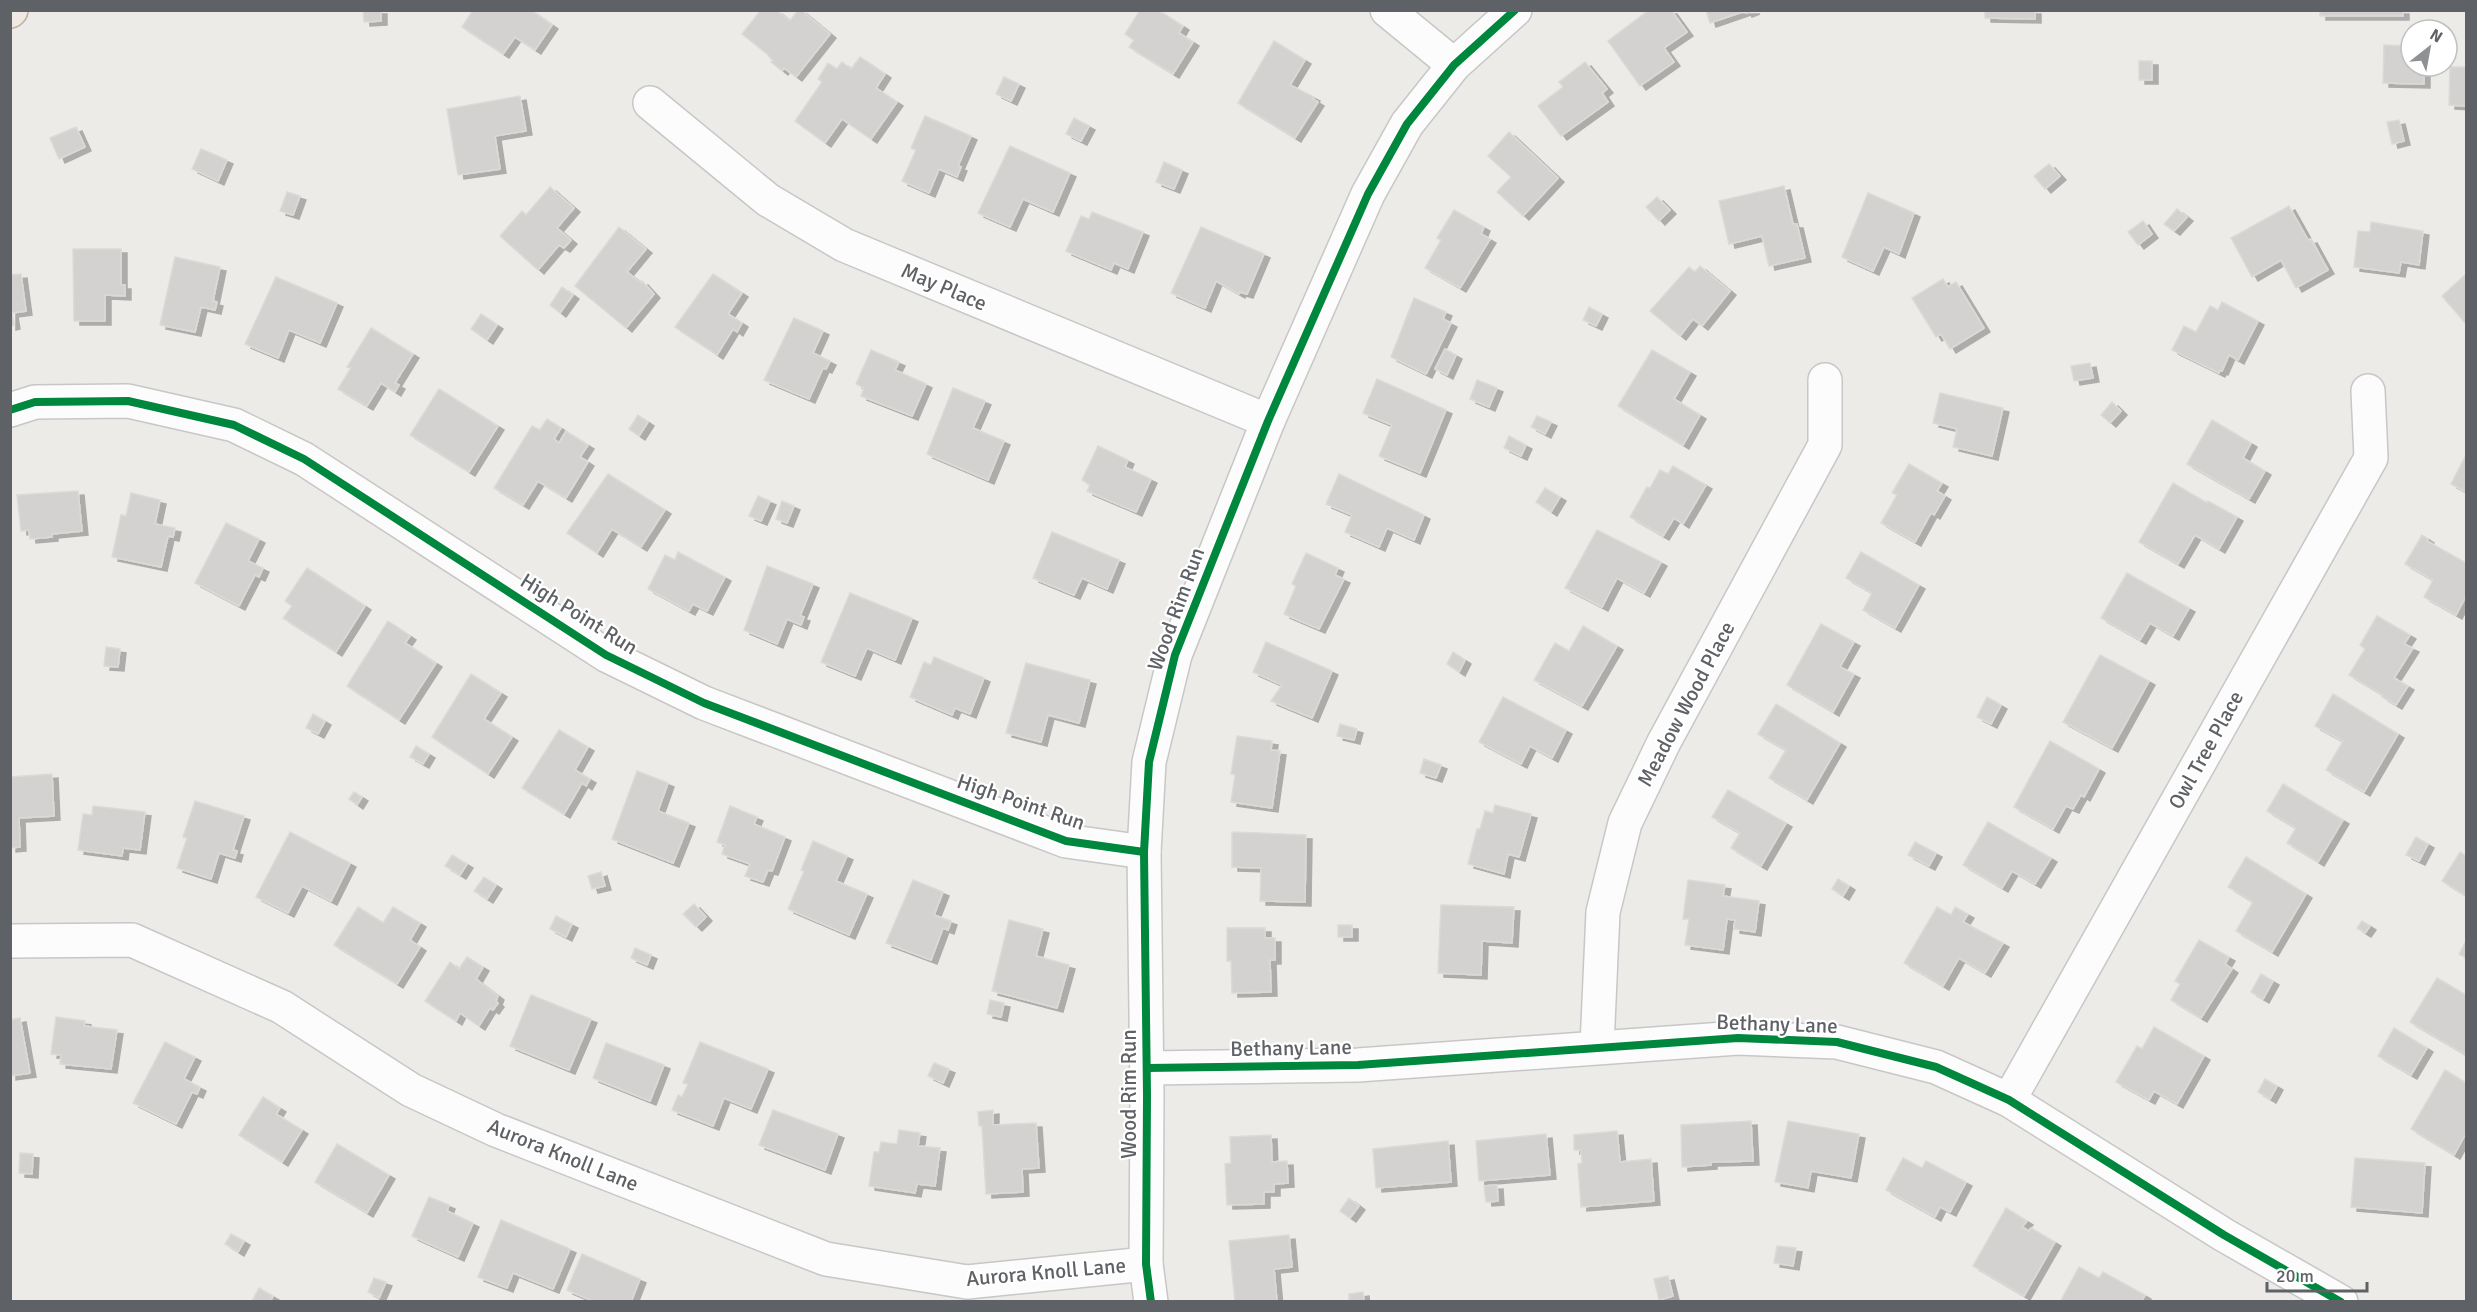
<svg xmlns="http://www.w3.org/2000/svg" width="2477" height="1312" font-family="Signika,sans-serif">
  <style>
    .building { fill: #d3d2d1; stroke: #dcdad7; stroke-width: 1.5; filter: url(#shadow) }
    .lines { fill: none; stroke-linecap: round; stroke-linejoin: round }
    .street-casing { stroke: #c7c7c7; stroke-width: 36 }
    .highway-casing { stroke: #c0b099; stroke-width: 36 }
    .street { stroke: #fcfcfc; stroke-width: 33 }
    .highway { stroke: #eeeae3; stroke-width: 33 }
    .cycleway-casing { stroke: #fff; stroke-width: 11 }
    .cycleway { stroke: #00873e; stroke-width: 8 }
    .labels { text-anchor: middle; dominant-baseline: central; stroke-width: 4.5; stroke-linejoin: round; paint-order: stroke }
    .street-label { font-size: 21px; fill: #5e6165; stroke: #fff }
  </style>
  <defs>
    <filter id="shadow"><feDropShadow dx="6" dy="4" stdDeviation="0" flood-color="#0004"/></filter>
  </defs>
  <rect width="100%" height="100%" fill="#ecebe8"/>
  <!-- building -->
  <g class="building">
    <polygon points="363,10 381,10 381,21 364,22"/>
    <polygon points="473,10 531,10 552,25 535,50 515,37 503,54 462,27"/>
    <polygon points="761,10 776,10 790,21 798,10 801,10 830,34 796,77 784,68 782,71 771,62 773,61 767,54 742,34"/>
    <polygon points="1140,10 1158,10 1183,26 1179,33 1193,42 1173,74 1129,47 1134,40 1125,34"/>
    <polygon points="1649,10 1671,10 1687,32 1664,48 1674,62 1640,86 1608,41"/>
    <polygon points="1706,10 1754,10 1746,13 1745,11 1710,23"/>
    <polygon points="1985,10 2035,10 2035,19 1985,18"/>
    <rect x="2320" y="10" width="83" height="6"/>
    <polygon points="1274,41 1305,60 1290,85 1314,97 1313,99 1318,102 1295,138 1238,103"/>
    <polygon points="2384,45 2411,46 2411,66 2424,66 2424,84 2383,83"/>
    <polygon points="860,57 885,74 876,88 897,102 871,139 842,119 825,143 795,121 822,82 818,79 828,63 837,69 842,62 851,69"/>
    <rect x="2139" y="61" width="13" height="19"/>
    <polygon points="1585,62 1607,89 1602,93 1608,102 1561,136 1538,106 1563,87 1559,82"/>
    <polygon points="2450,67 2466,67 2466,106 2449,105"/>
    <polygon points="1004,77 1019,84 1011,101 996,94"/>
    <polygon points="520,96 526,131 495,136 500,169 458,175 447,109"/>
    <polygon points="925,116 971,136 958,166 961,167 957,177 939,169 929,193 902,181 916,150 911,148"/>
    <polygon points="1074,118 1089,126 1081,141 1066,134"/>
    <polygon points="2399,120 2404,141 2392,144 2387,122"/>
    <polygon points="76,127 85,147 59,159 50,138"/>
    <polygon points="1509,132 1558,178 1523,216 1497,192 1511,177 1488,156"/>
    <polygon points="1010,146 1070,173 1053,212 1023,199 1010,227 978,213"/>
    <polygon points="201,149 227,160 218,181 192,169"/>
    <polygon points="1164,162 1182,170 1174,189 1156,182"/>
    <polygon points="2049,164 2060,176 2045,189 2034,176"/>
    <polygon points="1784,186 1793,224 1797,224 1805,258 1769,266 1762,236 1729,244 1719,201"/>
    <polygon points="550,187 574,208 557,228 571,240 564,248 559,245 538,270 500,236 522,211 526,215"/>
    <polygon points="287,192 300,196 293,215 280,211"/>
    <polygon points="1868,193 1914,213 1899,254 1884,247 1873,271 1842,257"/>
    <polygon points="1657,197 1670,210 1659,221 1646,207"/>
    <polygon points="2289,206 2308,240 2311,239 2328,270 2296,288 2281,260 2252,277 2231,238"/>
    <polygon points="2177,209 2187,217 2174,231 2164,224"/>
    <polygon points="1454,210 1484,227 1481,234 1490,239 1460,288 1425,268 1441,240 1437,238"/>
    <polygon points="1092,212 1143,232 1128,269 1114,263 1111,270 1066,251 1081,216 1089,219"/>
    <polygon points="2143,221 2152,234 2138,245 2128,232"/>
    <polygon points="2371,222 2423,231 2419,265 2401,262 2399,273 2354,267 2358,231 2370,232"/>
    <polygon points="619,227 646,249 627,272 641,283 642,281 654,294 626,328 575,286"/>
    <polygon points="1201,227 1264,254 1247,294 1240,292 1239,294 1216,281 1205,308 1171,293"/>
    <polygon points="73,249 121,249 121,285 125,285 125,296 105,295 105,321 74,321"/>
    <polygon points="175,257 220,267 213,301 217,302 215,310 201,307 195,332 160,325"/>
    <polygon points="1700,266 1730,291 1702,326 1693,319 1680,336 1650,311 1689,267 1695,272"/>
    <polygon points="21,274 26,311 12,313 14,325 10,326 10,275"/>
    <polygon points="713,274 742,293 728,314 742,323 737,332 733,329 717,355 675,327"/>
    <polygon points="2466,274 2466,322 2465,323 2442,296"/>
    <polygon points="276,277 337,303 320,343 289,330 278,358 245,344"/>
    <polygon points="1943,279 1948,287 1956,282 1984,328 1950,349 1941,334 1936,337 1912,298"/>
    <polygon points="562,287 573,295 560,313 550,305"/>
    <polygon points="1414,298 1446,312 1443,319 1451,323 1426,374 1391,357"/>
    <polygon points="2222,302 2258,321 2238,360 2229,355 2222,371 2220,370 2219,373 2172,350 2184,326 2196,332 2210,306 2218,310"/>
    <polygon points="1589,307 1602,314 1596,326 1583,320"/>
    <polygon points="481,314 497,325 487,340 471,329"/>
    <polygon points="794,318 823,331 813,353 830,361 826,369 823,368 809,399 764,380"/>
    <polygon points="371,328 413,354 395,383 399,385 395,392 381,383 367,406 338,389 351,368 347,367"/>
    <polygon points="1445,349 1456,355 1447,375 1435,369"/>
    <polygon points="871,350 899,362 895,370 926,384 912,416 861,396 864,388 856,384"/>
    <polygon points="1652,350 1690,372 1674,399 1700,415 1683,445 1618,406"/>
    <polygon points="2090,363 2093,378 2074,381 2071,366"/>
    <polygon points="1377,379 1446,410 1420,473 1379,456 1392,425 1363,413"/>
    <polygon points="1477,380 1497,388 1489,407 1470,399"/>
    <polygon points="953,388 985,401 973,428 1004,441 988,480 927,454"/>
    <polygon points="439,389 498,426 469,472 410,435"/>
    <polygon points="1940,393 2003,408 1992,456 1953,447 1957,429 1933,423"/>
    <polygon points="2112,402 2121,411 2110,423 2101,415"/>
    <polygon points="638,415 648,422 639,436 629,429"/>
    <polygon points="1537,416 1551,422 1545,434 1531,427"/>
    <polygon points="547,419 561,428 554,439 559,443 566,431 588,445 580,457 588,462 566,498 538,481 523,505 494,488 532,426 540,430"/>
    <polygon points="2212,420 2251,443 2243,458 2265,471 2249,499 2187,464"/>
    <polygon points="1509,436 1526,445 1521,456 1504,448"/>
    <polygon points="1098,446 1128,460 1125,467 1151,479 1136,512 1087,491 1090,485 1082,480"/>
    <polygon points="2466,455 2466,492 2451,484"/>
    <polygon points="1909,464 1942,483 1937,491 1945,496 1934,515 1931,513 1915,542 1881,523 1897,495 1892,493"/>
    <polygon points="1673,466 1706,485 1683,524 1674,518 1663,536 1630,517 1647,487 1650,488 1660,470 1668,474"/>
    <polygon points="608,474 665,510 641,547 612,529 597,553 567,533"/>
    <polygon points="1339,474 1424,515 1414,540 1387,528 1379,547 1345,532 1352,515 1326,504"/>
    <polygon points="2173,483 2207,503 2208,501 2237,517 2219,549 2195,535 2178,564 2139,542"/>
    <polygon points="1545,488 1560,497 1551,512 1536,502"/>
    <polygon points="78,491 82,531 52,534 52,537 30,539 29,530 21,531 17,495"/>
    <polygon points="131,493 160,500 155,524 175,528 173,537 168,536 161,567 112,557 121,515 126,516"/>
    <polygon points="758,496 770,501 761,521 749,516"/>
    <polygon points="782,501 794,506 787,523 776,519"/>
    <polygon points="226,523 259,539 248,561 263,568 259,577 255,575 239,606 195,583"/>
    <polygon points="1597,530 1661,562 1644,593 1617,578 1602,607 1565,588"/>
    <polygon points="1052,532 1119,560 1107,589 1082,578 1074,595 1033,578"/>
    <polygon points="2422,535 2428,539 2427,541 2466,563 2466,596 2456,615 2424,597 2433,580 2405,564"/>
    <polygon points="678,552 725,577 707,611 693,604 689,611 648,589 665,555 675,560"/>
    <polygon points="1861,552 1919,585 1895,628 1863,610 1872,593 1846,578"/>
    <polygon points="1306,553 1338,568 1335,575 1344,579 1319,629 1284,614 1296,586 1292,584"/>
    <polygon points="767,566 813,584 800,616 804,617 801,625 787,619 777,644 744,630"/>
    <polygon points="307,568 365,606 336,652 283,618 292,606 285,601"/>
    <polygon points="2127,573 2189,608 2173,636 2150,623 2140,640 2101,618"/>
    <polygon points="850,593 912,618 895,660 867,648 855,676 821,662"/>
    <polygon points="2377,616 2410,635 2404,644 2413,648 2394,678 2408,686 2396,705 2382,697 2383,695 2349,675 2365,649 2360,645"/>
    <polygon points="388,621 410,636 405,643 436,663 399,720 347,686"/>
    <polygon points="1821,624 1854,642 1840,667 1854,674 1833,712 1787,685"/>
    <polygon points="1583,626 1617,646 1582,706 1534,680 1555,643 1569,651"/>
    <polygon points="1266,642 1332,671 1312,718 1271,701 1282,685 1253,672"/>
    <polygon points="106,647 120,649 118,667 104,666"/>
    <polygon points="1453,652 1465,660 1459,672 1447,664"/>
    <polygon points="2100,655 2149,681 2112,748 2063,722"/>
    <polygon points="934,657 984,678 970,714 955,708 952,715 910,697 924,662 931,665"/>
    <polygon points="1026,663 1090,680 1079,723 1048,715 1041,742 1006,733"/>
    <polygon points="471,674 501,693 484,719 512,737 488,774 432,737"/>
    <polygon points="2333,694 2398,734 2364,792 2326,770 2343,741 2315,726"/>
    <polygon points="1503,697 1566,730 1552,758 1530,746 1521,764 1479,742"/>
    <polygon points="1987,697 2001,705 1991,724 1977,717"/>
    <polygon points="1776,704 1840,743 1807,800 1769,778 1786,750 1758,734"/>
    <polygon points="313,714 325,721 318,734 306,728"/>
    <polygon points="1340,724 1357,729 1354,740 1337,736"/>
    <polygon points="559,730 588,747 575,770 590,779 586,786 582,783 564,814 522,788"/>
    <polygon points="1237,736 1272,741 1271,750 1280,751 1272,808 1231,802 1235,775 1231,774"/>
    <polygon points="2050,741 2099,769 2084,797 2081,795 2073,809 2066,806 2053,829 2014,807"/>
    <polygon points="416,746 429,754 423,764 410,757"/>
    <polygon points="1424,759 1441,765 1436,778 1420,773"/>
    <polygon points="637,771 668,783 658,811 689,823 673,863 612,839"/>
    <polygon points="52,774 54,816 19,818 20,847 10,848 10,777"/>
    <polygon points="2283,784 2343,820 2318,862 2287,843 2296,828 2267,811"/>
    <polygon points="1728,790 1786,823 1761,866 1731,848 1740,833 1712,817"/>
    <polygon points="354,792 362,797 357,805 349,799"/>
    <polygon points="195,801 244,816 233,850 237,851 235,858 219,853 211,879 177,868 187,838 183,837"/>
    <polygon points="1495,805 1531,814 1519,857 1508,854 1504,874 1468,864 1477,829 1480,829 1485,811 1493,813"/>
    <polygon points="93,806 145,812 140,850 123,848 122,856 78,850 83,814 92,815"/>
    <polygon points="730,806 757,817 754,824 785,837 772,871 768,870 763,882 745,876 750,864 722,854 725,845 717,842"/>
    <polygon points="1988,822 2051,858 2035,884 2012,871 2002,888 1963,865"/>
    <polygon points="290,832 350,863 331,901 302,886 288,913 256,897"/>
    <polygon points="1232,832 1306,835 1305,902 1260,901 1261,868 1232,867"/>
    <polygon points="2416,837 2428,844 2419,861 2406,855"/>
    <polygon points="813,841 847,856 836,881 867,894 849,935 788,909 804,871 801,870"/>
    <polygon points="1915,842 1936,853 1929,866 1908,855"/>
    <polygon points="2460,852 2466,856 2466,896 2442,881"/>
    <polygon points="452,855 467,864 460,875 445,866"/>
    <polygon points="2246,857 2306,894 2272,952 2236,931 2253,902 2228,887"/>
    <polygon points="601,872 605,886 592,889 588,876"/>
    <polygon points="484,877 496,885 487,899 474,891"/>
    <polygon points="1838,879 1849,886 1843,896 1832,889"/>
    <polygon points="913,880 943,892 934,915 951,921 948,930 943,928 931,960 886,943"/>
    <polygon points="1688,880 1725,885 1723,896 1759,901 1755,932 1734,929 1735,920 1727,919 1723,950 1685,945 1689,919 1683,919"/>
    <polygon points="694,904 706,917 696,927 683,914"/>
    <polygon points="1441,905 1514,907 1512,943 1482,941 1481,975 1438,973"/>
    <polygon points="358,907 383,923 393,907 420,923 410,940 420,947 397,984 334,945"/>
    <polygon points="1937,907 1951,915 1955,907 1968,914 1963,922 2003,943 1985,973 1959,958 1943,986 1904,963"/>
    <polygon points="556,916 572,924 566,937 550,929"/>
    <polygon points="1009,920 1043,929 1036,956 1069,965 1057,1008 992,991"/>
    <polygon points="2362,921 2370,926 2365,933 2357,928"/>
    <rect x="1338" y="925" width="14" height="12"/>
    <polygon points="1227,928 1265,928 1265,938 1275,938 1275,960 1270,960 1271,992 1232,993 1231,961 1227,961"/>
    <polygon points="2199,940 2229,957 2225,964 2232,969 2201,1018 2171,1000 2180,984 2175,981"/>
    <polygon points="2466,941 2466,958 2459,954"/>
    <polygon points="635,948 651,955 647,965 631,958"/>
    <polygon points="467,957 483,967 476,979 498,996 496,1001 498,1003 493,1010 490,1008 479,1026 460,1013 456,1021 425,1001 450,962 459,969"/>
    <polygon points="2261,974 2273,981 2263,999 2251,992"/>
    <polygon points="2437,978 2466,995 2466,1055 2410,1022"/>
    <polygon points="531,995 591,1019 569,1070 510,1046"/>
    <polygon points="990,1000 1004,1003 1001,1017 987,1014"/>
    <polygon points="56,1017 85,1021 84,1026 117,1030 111,1069 60,1064 61,1055 51,1054"/>
    <polygon points="20,1018 30,1073 10,1076 10,1020"/>
    <polygon points="2154,1027 2204,1056 2177,1104 2154,1091 2149,1100 2116,1082 2137,1046 2142,1049"/>
    <polygon points="2394,1028 2427,1048 2411,1075 2378,1056"/>
    <polygon points="165,1042 195,1057 184,1079 200,1087 197,1094 192,1092 176,1124 133,1103"/>
    <polygon points="700,1042 768,1069 751,1109 724,1098 713,1126 672,1110 678,1095 682,1097 688,1084 683,1083"/>
    <polygon points="606,1043 664,1065 650,1101 593,1078"/>
    <polygon points="934,1063 949,1069 943,1083 928,1076"/>
    <polygon points="2445,1070 2466,1083 2466,1133 2454,1155 2411,1129"/>
    <polygon points="2265,1079 2277,1086 2270,1099 2258,1092"/>
    <polygon points="263,1097 280,1108 276,1114 302,1130 282,1162 239,1135"/>
    <polygon points="773,1110 838,1134 825,1170 759,1145"/>
    <polygon points="993,1110 993,1125 1036,1123 1039,1168 1022,1169 1023,1192 986,1194 982,1126 979,1126 978,1112"/>
    <polygon points="1751,1121 1753,1161 1711,1162 1711,1165 1682,1167 1681,1125"/>
    <polygon points="1788,1121 1859,1134 1851,1178 1811,1171 1808,1188 1775,1182"/>
    <polygon points="899,1130 920,1133 918,1146 940,1148 935,1186 917,1184 915,1193 869,1186 874,1152 879,1152 881,1142 897,1144"/>
    <polygon points="1617,1131 1620,1162 1651,1159 1654,1201 1581,1207 1578,1164 1582,1163 1581,1150 1574,1150 1574,1135"/>
    <polygon points="1546,1134 1550,1175 1479,1181 1476,1141"/>
    <polygon points="1271,1135 1272,1162 1287,1161 1288,1183 1274,1184 1274,1192 1264,1192 1264,1204 1227,1205 1225,1164 1231,1163 1230,1137"/>
    <polygon points="1448,1141 1451,1182 1376,1188 1373,1149"/>
    <polygon points="337,1144 389,1175 367,1213 315,1182"/>
    <polygon points="20,1153 33,1154 32,1174 19,1173"/>
    <polygon points="1903,1158 1922,1168 1926,1161 1966,1182 1950,1212 1940,1207 1935,1217 1886,1190"/>
    <polygon points="2355,1158 2425,1163 2422,1213 2351,1207"/>
    <polygon points="1497,1185 1498,1201 1486,1202 1484,1186"/>
    <polygon points="429,1197 449,1205 447,1211 473,1223 458,1257 412,1236"/>
    <polygon points="1349,1198 1359,1206 1350,1218 1340,1211"/>
    <polygon points="2006,1208 2027,1221 2022,1227 2029,1231 2031,1228 2055,1242 2024,1296 1973,1266"/>
    <polygon points="501,1220 570,1249 553,1289 513,1273 507,1288 478,1277"/>
    <polygon points="231,1234 244,1241 238,1252 225,1244"/>
    <polygon points="1289,1235 1292,1267 1274,1269 1277,1302 1235,1302 1229,1241"/>
    <polygon points="1777,1246 1796,1248 1793,1266 1774,1263"/>
    <polygon points="582,1254 640,1279 631,1302 595,1302 567,1290"/>
    <polygon points="2079,1267 2099,1278 2103,1272 2145,1295 2141,1302 2060,1302"/>
    <polygon points="1668,1276 1673,1296 1659,1300 1654,1279"/>
    <polygon points="374,1278 386,1282 379,1298 368,1292"/>
    <polygon points="259,1288 273,1296 270,1302 252,1301"/>
    <polygon points="1363,1292 1364,1302 1349,1302 1349,1294"/>
  </g>
  <g class="lines">
    <defs>
      <g id="street">
        <polyline points="1387,10 1454,65"/>
        <polyline points="650,103 768,200 844,245 1268,421"/>
        <polyline points="10,410 35,402 128,401 234,425 304,459 606,655 704,703 1066,841 1144,852"/>
        <polyline points="10,941 132,940 282,1007 411,1090 496,1130 826,1259 967,1282 1146,1264"/>
        <polyline points="1597,1046 1603,912 1625,823 1664,742 1825,445 1825,380"/>
        <polyline points="1147,1068 1358,1065 1738,1038 1837,1042 1936,1067 2009,1100 2224,1235 2341,1302"/>
        <polyline points="2009,1100 2371,458 2368,391"/>
        <polyline points="1151,1302 1146,1264 1147,1095 1144,852 1149,762 1175,655 1268,421 1368,194 1407,124 1454,65 1515,10"/>
      </g>
      <polyline id="highway" points="10,11 11,10"/>
    </defs>
    <!-- street casing -->
    <use href="#street" class="street-casing"/>
    <!-- highway casing -->
    <use href="#highway" class="highway-casing"/>
    <!-- street -->
    <use href="#street" class="street"/>
    <!-- highway -->
    <use href="#highway" class="highway"/>
    <defs>
      <g id="cycleway">
        <polyline points="10,410 35,402 128,401 234,425 304,459 606,655 704,703 1066,841 1144,852"/>
        <polyline points="1147,1068 1358,1065 1738,1038 1837,1042 1936,1067 2009,1100 2224,1235 2341,1302"/>
        <polyline points="1151,1302 1146,1264 1147,1095 1144,852 1149,762 1175,655 1268,421 1368,194 1407,124 1454,65 1515,10"/>
      </g>
    </defs>
    <!-- cycleway casing -->
    <use href="#cycleway" class="cycleway-casing"/>
    <!-- cycleway -->
    <use href="#cycleway" class="cycleway"/>
  </g>
  <g class="labels">
    <!-- street labels -->
    <g class="street-label">
      <text transform="translate(944 287) rotate(23)">May Place</text>
      <text transform="translate(1176 609) rotate(-70)">Wood Rim Run</text>
      <text transform="translate(579 614) rotate(32)">High Point Run</text>
      <text transform="translate(1686 704) rotate(-62)">Meadow Wood Place</text>
      <text transform="translate(2206 750) rotate(-61)">Owl Tree Place</text>
      <text transform="translate(1021 802) rotate(19)">High Point Run</text>
      <text transform="translate(1777 1024) rotate(2)">Bethany Lane</text>
      <text transform="translate(1291 1048) rotate(-1)">Bethany Lane</text>
      <text transform="translate(1129 1094) rotate(-90)">Wood Rim Run</text>
      <text transform="translate(563 1155) rotate(22)">Aurora Knoll Lane</text>
      <text transform="translate(1046 1272) rotate(-5)">Aurora Knoll Lane</text>
    </g>
  </g>
  <!-- border -->
  <rect width="2477" height="1312" fill="none" stroke="#5e6165" stroke-width="24"/>
  <!-- north arrow -->
  <g transform="translate(2429 48) rotate(31)"><circle r="28" fill="#ffffff" stroke="#bfc0c1" stroke-width="1.5"/>
  <path d="M0-4.5L10 22L0 15L-10 22Z" fill="#909193"/>
  <text y="-9" font-size="16" font-weight="bold" text-anchor="middle" fill="#5e6165">N</text>
  </g>
  <!-- scale -->
  <path d="M2267 1282v9h100v-9" fill="none" stroke="#5e6165" stroke-width="3"/>
  <text x="2276" y="1282" font-size="18" fill="#5e6165" stroke="#ffffff" stroke-width="4.5" paint-order="stroke">20 m</text>
</svg>
